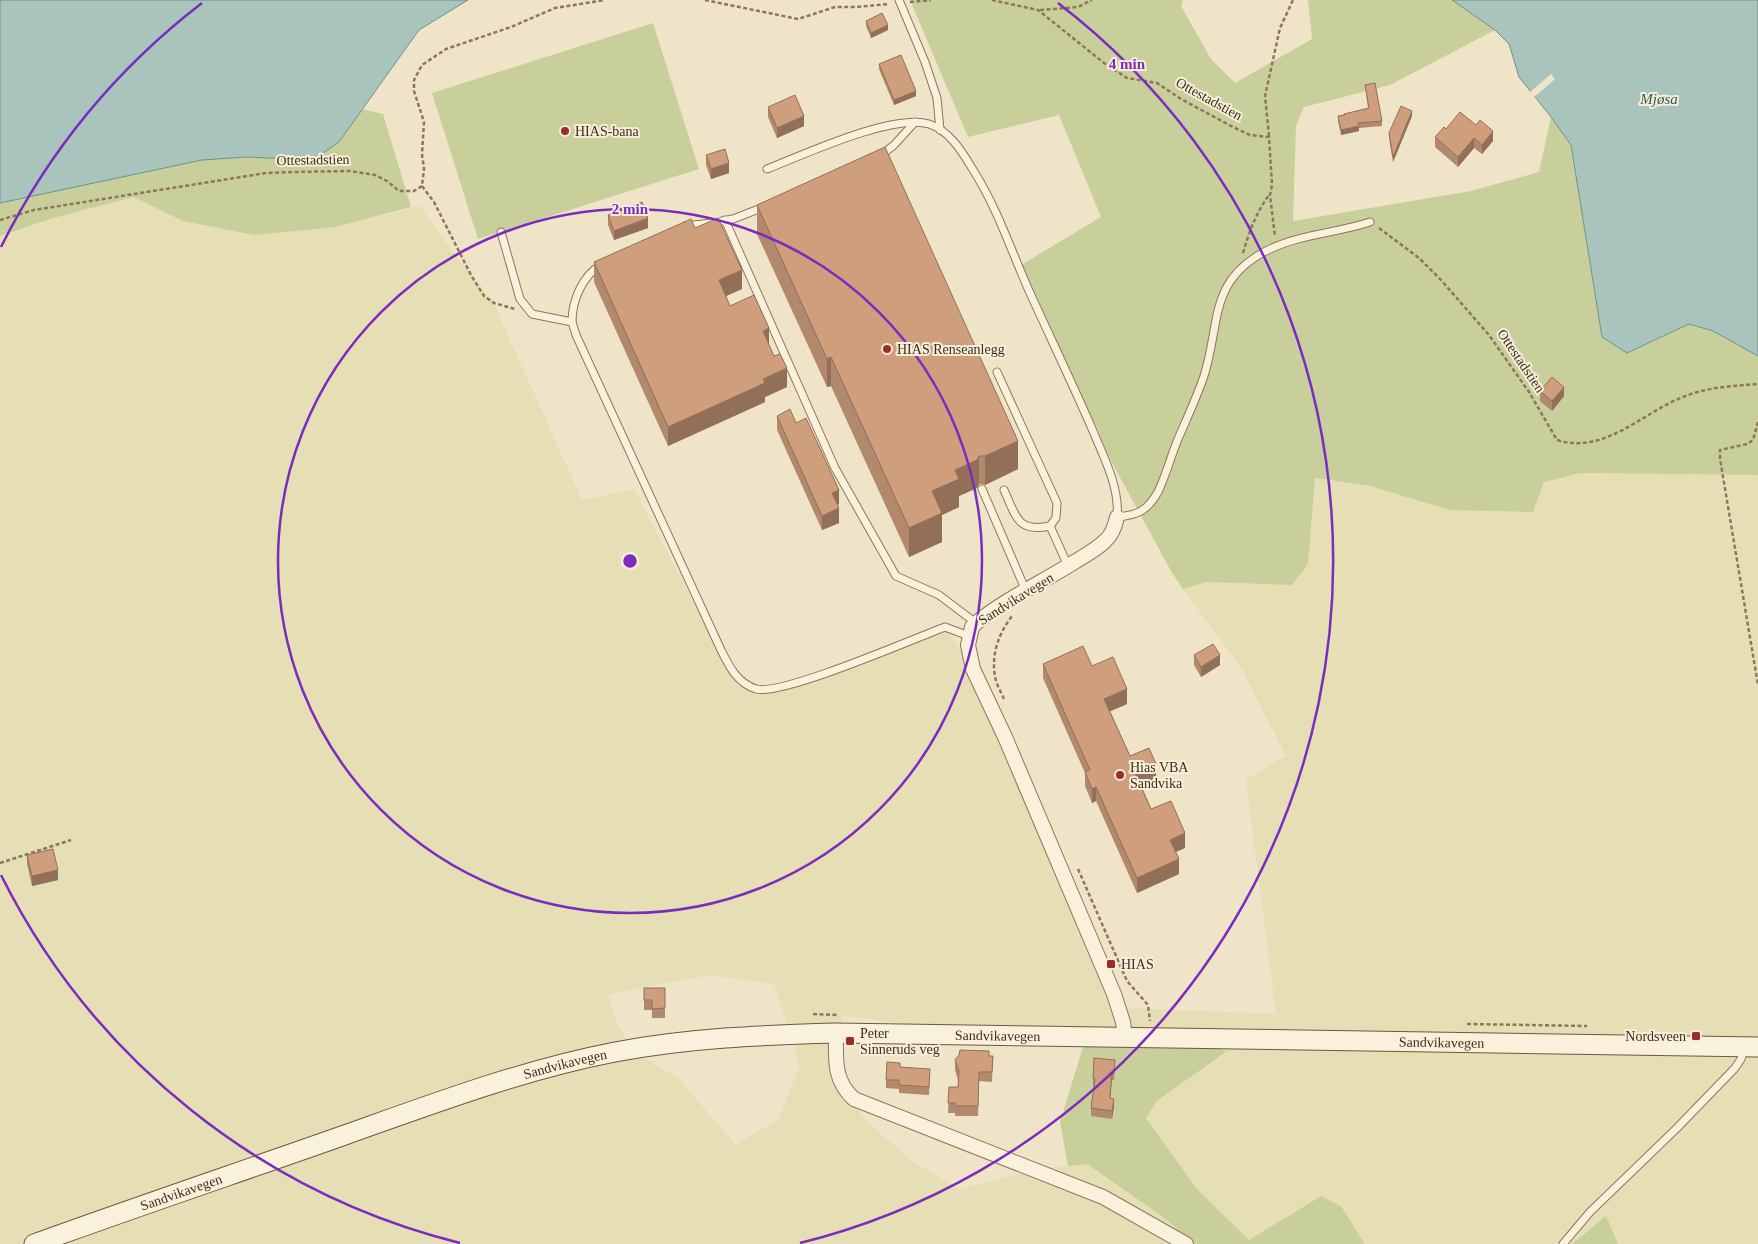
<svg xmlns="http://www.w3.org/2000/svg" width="1758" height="1244" font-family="Georgia,serif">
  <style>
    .farmland { fill: #e6deb5; fill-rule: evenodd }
    .green { fill: #c9cf9b }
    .water { fill: #a9c4bc; stroke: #6f938a }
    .pier { fill: #f0e4c8 }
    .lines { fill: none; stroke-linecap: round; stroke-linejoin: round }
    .service-casing { stroke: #8d765c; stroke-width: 9 }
    .minor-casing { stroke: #8d765c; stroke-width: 16 }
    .secondary-casing { stroke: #6f573f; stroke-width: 21 }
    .path { stroke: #8d765c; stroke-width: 2.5; stroke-dasharray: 4 2.5; stroke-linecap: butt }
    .service { stroke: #faf1dc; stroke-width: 7 }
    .minor { stroke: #faf1dc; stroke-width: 14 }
    .secondary { stroke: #faf1dc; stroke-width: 19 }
    .wall { fill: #b2896c }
    .shaded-wall { fill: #916f58 }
    .building { fill: #cf9f7d; stroke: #916f58 }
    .ring { fill: none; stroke: #7b2cbf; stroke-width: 2.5 }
    .poi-dot { fill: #9e2a2b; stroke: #f7eed8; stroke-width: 2 }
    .labels { text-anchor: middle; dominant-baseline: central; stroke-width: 4; stroke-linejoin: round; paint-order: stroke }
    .street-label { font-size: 14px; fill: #3d2e20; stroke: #f7eed8 }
    .poi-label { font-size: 14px; fill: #3d2e20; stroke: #f7eed8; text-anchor: start }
    .water-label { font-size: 15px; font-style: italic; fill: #2f5d5a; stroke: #f7eed8 }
    .centre { fill: #7b2cbf; stroke: #f7eed8; stroke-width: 2.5 }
    .ring-label { font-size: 15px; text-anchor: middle; font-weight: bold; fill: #7b2cbf; stroke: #f7eed8; stroke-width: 4; stroke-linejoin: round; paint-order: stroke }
  </style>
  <rect width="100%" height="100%" fill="#f0e4c8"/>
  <!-- farmland -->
  <path class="farmland" d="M134,197L183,221L336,227L420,206L458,259L492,300L582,500L634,489L712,638L752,690L861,666L947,629L986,687L1124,1008L1276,1014L1246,779L1286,756L1242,669L1183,589L1206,582L1292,585L1308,564L1315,478L1533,512L1543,482L1580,473L1758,475V1244H1618L1606,1217L1572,1244H1365L1341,1206L1321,1196L1249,1240L1197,1189L1146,1118L1157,1101L1226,1053L1208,1040L952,1030L843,1016L829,1057L863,1118L913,1162L960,1189L1042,1168L1090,1164V1166L1159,1214L1196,1244H0V236L53,218ZM710,975L774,984L800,1066L778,1119L736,1145L679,1079L632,1050L615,1019L608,994Z"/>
  <!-- green -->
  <g class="green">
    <polygon points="910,0 1183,0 1181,6 1211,59 1235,83 1312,39 1308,0 1452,0 1495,30 1390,85 1304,107 1296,126 1293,221 1471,191 1539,172 1551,117 1571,145 1602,337 1628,353 1689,324 1713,331 1758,356 1758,475 1580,473 1544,482 1533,512 1450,510 1370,486 1315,478 1308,564 1292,585 1206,582 1183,589 1172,573 1104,448 1099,432 1060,354 1021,265 1101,217 1059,115 968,137"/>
    <polygon points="653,23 699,169 478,239 432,93"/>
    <polygon points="362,109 383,114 411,207 336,227 255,235 183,221 134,197 53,218 0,236 0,203 202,160 246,157 339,142"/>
    <polygon points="1208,1040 1226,1052 1157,1101 1146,1118 1197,1189 1249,1240 1321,1196 1341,1206 1365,1244 1196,1244 1159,1214 1090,1166 1090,1164 1068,1166 1060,1122 1084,1044"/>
    <polygon points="1606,1216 1618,1244 1572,1244"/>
  </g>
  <!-- water -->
  <g class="water">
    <polygon points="0,0 468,0 419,30 339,142 313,160 246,157 202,160 0,203"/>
    <polygon points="1452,0 1758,0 1758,356 1713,331 1689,324 1627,353 1602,337 1571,145 1551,117 1519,77 1509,44 1495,30"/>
  </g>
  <!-- pier -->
  <polygon class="pier" points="1551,74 1555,79 1533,98 1529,93"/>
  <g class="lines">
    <defs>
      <g id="service">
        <polyline points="899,0 925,62 937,98 940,130"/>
        <polyline points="879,157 894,145 915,122"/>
        <path d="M767,169C803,155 893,113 929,124C951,131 964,155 975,173C998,210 1012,253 1030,293C1051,339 1073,385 1093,431C1104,458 1120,488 1117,517C1138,515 1147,511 1158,492C1166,475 1171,456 1178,439C1187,418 1197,397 1204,376C1221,322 1208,280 1268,250C1300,234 1337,233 1370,222"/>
        <polyline points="725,220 835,468 896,576 939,595 976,623"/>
        <polyline points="722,221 733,219 764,207"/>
        <polyline points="685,226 712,223"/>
        <path d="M501,232L520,299L532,314L572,322L576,335L721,650C729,666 737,683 756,689C782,696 913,639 945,627L969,636"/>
        <path d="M572,322C572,301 582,276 601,265"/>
        <polyline points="997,372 1057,503 1056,518 1050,526 1068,566"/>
        <polyline points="982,489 1026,591"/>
        <path d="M1004,490C1016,516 1017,533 1050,526"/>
        <polyline points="1563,1244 1590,1212 1677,1128 1735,1068 1741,1059 1744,1049"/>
      </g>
      <g id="minor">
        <path d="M1117,517C1115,527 1112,535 1105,541C1097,549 1086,555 1076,561C1043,582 1007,598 976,623L972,627L968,645L973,669L1005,737L1114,994L1123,1022L1125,1037"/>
        <path d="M836,1033C836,1059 833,1080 854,1099L1103,1197L1186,1244"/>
      </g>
      <g id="secondary">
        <path id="s1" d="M34,1244C136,1207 240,1172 342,1136C432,1104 522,1070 615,1052C688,1038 762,1035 836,1033L1758,1047"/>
      </g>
    </defs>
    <!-- service casing -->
    <use href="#service" class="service-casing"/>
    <!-- minor casing -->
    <use href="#minor" class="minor-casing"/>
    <!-- secondary casing -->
    <use href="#secondary" class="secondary-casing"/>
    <!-- path -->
    <g class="path">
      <polyline points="705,0 798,19 835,7 856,7 889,4"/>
      <polyline points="992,0 1038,10 1104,63 1127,78 1157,83 1181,99 1231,126 1250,135 1269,137 1272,185 1270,195 1275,237"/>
      <polyline points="910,2 931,0"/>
      <polyline points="1040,10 1078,7 1092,0"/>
      <polyline points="1269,136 1265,96 1280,28 1293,0"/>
      <polyline points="422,186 434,202 471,275 484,296 494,303 515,309"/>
      <polyline points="0,220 34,210 266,173 292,172 350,171 375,175 387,181 399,191 414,191 422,186 424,169 422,154 424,122 414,91 414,80 422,65 446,49 511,27 555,8 605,0"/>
      <path d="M1379,228L1419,258L1441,280L1489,335L1529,392L1557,440C1604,455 1642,413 1683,397C1707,387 1733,386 1758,384"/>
      <path d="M1243,253C1249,232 1256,213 1269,195"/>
      <polyline points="1758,422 1753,440 1747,444 1720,450 1720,459 1758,685"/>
      <path d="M1004,699C1001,692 996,684 995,676C991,654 999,633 1012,616"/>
      <polyline points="0,863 71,840"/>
      <polyline points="1078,869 1127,981 1148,1005 1150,1021"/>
      <polyline points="813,1014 837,1015"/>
      <polyline points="1467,1024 1587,1026"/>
    </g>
    <!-- service -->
    <use href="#service" class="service"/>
    <!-- minor -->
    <use href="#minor" class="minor"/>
    <!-- secondary -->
    <use href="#secondary" class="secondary"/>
  </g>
  <!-- wall -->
  <g class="wall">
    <polygon points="866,21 888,30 871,38 866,26"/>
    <polygon points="879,64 916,96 894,105 879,69"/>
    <polygon points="1365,85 1382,121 1382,126 1359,128 1359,131 1341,135 1338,121 1338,116 1368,108"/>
    <polygon points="768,107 804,126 777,138 768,117"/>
    <polygon points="1412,116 1393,162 1389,138 1389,133"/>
    <polygon points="1446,129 1493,141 1482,154 1474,148 1458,167 1435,147 1435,137"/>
    <polygon points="706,155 729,173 711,179 706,165"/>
    <polygon points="757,205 1018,469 985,485 979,484 977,488 959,496 959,507 942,515 942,542 909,557 831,386 827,387 757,234"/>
    <polygon points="608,215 648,228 614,240 608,225"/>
    <polygon points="695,228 742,289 726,296 730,306 769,346 787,387 765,397 765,402 668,446 594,282 594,262"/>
    <polygon points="1540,391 1564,396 1552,411 1540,401"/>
    <polygon points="777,416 839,504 837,505 839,523 822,530 777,430"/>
    <polygon points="1194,655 1220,665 1201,677 1194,665"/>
    <polygon points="1043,664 1092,666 1127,704 1110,711 1130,756 1156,779 1141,786 1151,809 1185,848 1176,852 1179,874 1137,893 1096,801 1092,803 1085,786 1085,773 1043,678"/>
    <polygon points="27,855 58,880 32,886 27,864"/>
    <polygon points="644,988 665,988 665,1018 652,1018 652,1010 644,1010"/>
    <polygon points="959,1055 993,1056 992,1082 979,1081 978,1116 955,1116 955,1113 948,1113 949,1087 958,1087 958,1080 955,1070 955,1060"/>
    <polygon points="900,1067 930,1078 929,1095 899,1093 899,1089 886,1088 886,1080"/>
    <polygon points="1115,1068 1114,1080 1112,1080 1110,1098 1114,1106 1112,1119 1091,1116 1091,1108 1094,1086 1093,1086 1093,1078"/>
  </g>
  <!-- shaded-wall -->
  <g class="shaded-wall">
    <polygon points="888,25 888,30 871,38 871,33"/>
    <polygon points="916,91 916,96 894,105 894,100"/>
    <polygon points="1412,111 1412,116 1393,162 1393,157"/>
    <polygon points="804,116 804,126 777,138 777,128"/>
    <polygon points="1359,126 1359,131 1341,135 1341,130"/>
    <polygon points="1493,131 1493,141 1482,154 1482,145"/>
    <polygon points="1474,138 1474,148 1458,167 1458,157"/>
    <polygon points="729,163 729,173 711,179 711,169"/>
    <polygon points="648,218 648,228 614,240 614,231"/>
    <polygon points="742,270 742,289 719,299 719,280"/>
    <polygon points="769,328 769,347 763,331"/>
    <polygon points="831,357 831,386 827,387 827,359"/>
    <polygon points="787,368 787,387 765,397 765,402 668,446 668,427"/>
    <polygon points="1564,387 1564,396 1552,411 1552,401"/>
    <polygon points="1018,441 1018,469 985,485 985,456"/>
    <polygon points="979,456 979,484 977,488 959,496 959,507 942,515 942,542 909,557 909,528 932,491 955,470"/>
    <polygon points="839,490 839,504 832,507 832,493"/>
    <polygon points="839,508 839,523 822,530 822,516"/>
    <polygon points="1220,655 1220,665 1201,677 1201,667"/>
    <polygon points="1127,689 1127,704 1104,714 1104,699"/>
    <polygon points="1156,764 1156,779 1135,788 1135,773"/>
    <polygon points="1096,787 1096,801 1092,803 1092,789"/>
    <polygon points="1185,833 1185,848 1170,854 1170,840"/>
    <polygon points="1179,859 1179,874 1137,893 1137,878"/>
    <polygon points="58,870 58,880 32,886 32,876"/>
    <polygon points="1114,1099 1114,1106 1112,1119 1112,1111"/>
  </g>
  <!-- building -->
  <g class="building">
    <polygon points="882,13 888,25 871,33 866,21"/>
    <polygon points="901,55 916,91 894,100 879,64"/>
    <polygon points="1375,83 1382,121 1358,123 1359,126 1341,130 1338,116 1345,115 1344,114 1369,108 1365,85"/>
    <polygon points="795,95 804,116 777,128 768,107"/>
    <polygon points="1401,106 1412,111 1393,157 1389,133"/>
    <polygon points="1460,112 1476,125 1480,120 1493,131 1482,145 1474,138 1458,157 1435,137 1444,127 1446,129"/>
    <polygon points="885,147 1018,441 985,456 979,456 977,460 955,470 959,479 932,491 942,513 909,528 831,357 827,359 757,205"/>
    <polygon points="725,149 729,163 711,169 706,155"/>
    <polygon points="642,202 648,218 614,231 608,215"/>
    <polygon points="718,218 742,270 719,280 730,306 754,295 769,328 763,331 774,356 780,354 787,368 763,379 765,383 668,427 594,262 691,219 695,228"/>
    <polygon points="1552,377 1564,387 1552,401 1540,391"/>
    <polygon points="790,409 796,423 806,418 839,490 832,493 839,508 822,516 777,416"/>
    <polygon points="1213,644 1220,655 1201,667 1194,655"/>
    <polygon points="1083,646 1092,666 1113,657 1127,689 1104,699 1130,756 1149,748 1156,764 1135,773 1151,809 1171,801 1185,833 1170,840 1179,859 1137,878 1096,787 1092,789 1085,772 1090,770 1043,664"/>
    <polygon points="53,849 58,870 32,876 27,855"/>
    <polygon points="644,988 665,988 665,1008 652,1009 652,1000 644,1000"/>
    <polygon points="960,1050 989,1051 989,1056 993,1056 992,1072 979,1072 978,1106 955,1106 955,1103 948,1103 949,1087 958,1087 959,1071 955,1060 959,1055"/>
    <polygon points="1094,1058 1115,1060 1114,1073 1112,1072 1110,1098 1114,1099 1112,1111 1091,1108 1095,1079 1093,1078"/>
    <polygon points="887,1062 900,1063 900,1067 930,1069 929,1087 899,1085 899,1080 886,1080"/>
  </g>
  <!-- distance rings -->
  <g class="ring">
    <circle cx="630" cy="561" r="352"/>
    <path d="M460 1243A703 703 0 0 1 1 875M1 247A703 703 0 0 1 202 3M1058 3A703 703 0 0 1 800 1243"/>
  </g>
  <!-- markers -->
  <g class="poi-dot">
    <circle cx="565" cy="131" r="5"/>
    <circle cx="887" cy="349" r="5"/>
    <circle cx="1120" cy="775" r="5"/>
    <rect x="1106" y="959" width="10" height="10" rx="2.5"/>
    <rect x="1691" y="1031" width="10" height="10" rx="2.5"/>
    <rect x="845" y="1036" width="10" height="10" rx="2.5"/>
  </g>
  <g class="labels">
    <!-- street labels -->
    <g class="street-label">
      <text transform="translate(1209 99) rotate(29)">Ottestadstien</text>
      <text transform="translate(313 160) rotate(-1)">Ottestadstien</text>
      <text transform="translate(1521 361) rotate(56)">Ottestadstien</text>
      <text transform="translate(1016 599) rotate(-32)">Sandvikavegen</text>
      <text stroke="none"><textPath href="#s1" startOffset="996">Sandvikavegen</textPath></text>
      <text stroke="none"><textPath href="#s1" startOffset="1440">Sandvikavegen</textPath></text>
      <text stroke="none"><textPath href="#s1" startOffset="561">Sandvikavegen</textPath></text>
      <text stroke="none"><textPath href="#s1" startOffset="156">Sandvikavegen</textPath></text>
    </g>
    <!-- poi labels -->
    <g class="poi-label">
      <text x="575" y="131">HIAS-bana</text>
      <text x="897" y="349">HIAS Renseanlegg</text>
      <text x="1130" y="767">Hias VBA<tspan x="1130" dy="16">Sandvika</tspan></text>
      <text x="1121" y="964">HIAS</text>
      <text x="860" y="1033">Peter<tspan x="860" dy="16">Sinneruds veg</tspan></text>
      <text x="1686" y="1036" text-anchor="end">Nordsveen</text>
    </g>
    <!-- water labels -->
    <g class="water-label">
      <text x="1659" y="99">Mjøsa</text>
    </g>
  </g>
  <circle cx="630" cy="561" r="8" class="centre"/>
  <g class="ring-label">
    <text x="1127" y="69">4 min</text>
    <text x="630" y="214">2 min</text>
  </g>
</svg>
